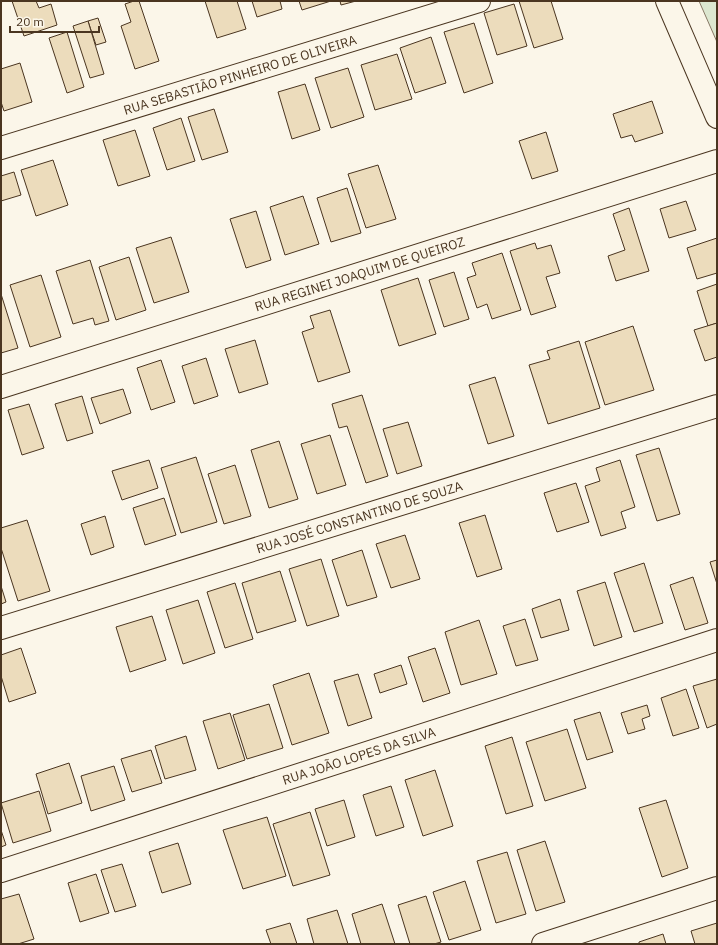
<svg xmlns="http://www.w3.org/2000/svg" width="718" height="945" font-family="'IBM Plex Sans',sans-serif">
  <style>
    .green { fill: #dce7d0; stroke: #887966 }
    .building { fill: #ecdcbc; stroke: #4a3520 }
    .lines { fill: none; stroke-linecap: round; stroke-linejoin: round }
    .minor-casing { stroke: #4a3520; stroke-width: 24 }
    .minor { stroke: #fbf6e9; stroke-width: 22 }
    .labels { text-anchor: middle; dominant-baseline: central; stroke-width: 3; stroke-linejoin: round; paint-order: stroke }
    .street-label { font-size: 13px; fill: #4a3520; stroke: #fbf6e9 }
  </style>
  <rect width="100%" height="100%" fill="#fbf6e9"/>
  <!-- green -->
  <polygon class="green" points="699,1 717,1 717,42"/>
  <!-- building -->
  <g class="building">
    <polygon points="12,1 36,1 39,8 51,4 57,25 24,36"/>
    <polygon points="134,1 139,1 159,61 135,69 121,26 131,22 125,4"/>
    <polygon points="205,1 237,1 246,29 217,38"/>
    <polygon points="252,1 280,1 282,9 257,17"/>
    <polygon points="299,1 331,1 302,10"/>
    <polygon points="340,1 356,1 341,5"/>
    <polygon points="519,1 551,1 563,39 534,48"/>
    <polygon points="514,4 527,46 497,55 484,13"/>
    <polygon points="98,18 106,42 96,45 88,21"/>
    <polygon points="88,21 104,74 90,78 73,26"/>
    <polygon points="474,23 493,83 464,93 444,32"/>
    <polygon points="67,32 84,87 67,93 49,38"/>
    <polygon points="431,37 446,83 415,93 400,48"/>
    <polygon points="397,54 412,99 375,110 361,65"/>
    <polygon points="20,63 32,102 4,111 1,102 1,69"/>
    <polygon points="348,68 364,117 331,128 315,78"/>
    <polygon points="305,84 320,130 292,139 278,92"/>
    <polygon points="652,101 663,133 635,142 632,135 621,138 613,114"/>
    <polygon points="214,109 228,152 202,160 188,117"/>
    <polygon points="181,118 195,161 167,170 153,128"/>
    <polygon points="135,130 150,176 118,186 103,140"/>
    <polygon points="546,132 558,171 532,179 519,141"/>
    <polygon points="53,160 68,205 36,216 21,170"/>
    <polygon points="378,165 396,219 366,228 348,174"/>
    <polygon points="14,172 21,195 1,201 1,176"/>
    <polygon points="347,188 361,233 331,242 317,198"/>
    <polygon points="303,196 319,244 285,255 270,207"/>
    <polygon points="686,201 696,230 669,238 660,209"/>
    <polygon points="629,208 649,271 616,281 608,256 625,250 613,214"/>
    <polygon points="256,211 271,260 246,268 230,219"/>
    <polygon points="171,237 189,292 154,303 136,248"/>
    <polygon points="717,238 717,273 697,279 687,248"/>
    <polygon points="535,243 537,249 551,245 560,273 546,277 556,307 531,315 510,251"/>
    <polygon points="502,253 521,310 492,319 487,304 477,308 467,278 476,275 472,263"/>
    <polygon points="129,257 146,310 116,320 99,267"/>
    <polygon points="90,260 109,321 95,325 93,318 73,324 56,271"/>
    <polygon points="454,272 469,319 444,327 429,280"/>
    <polygon points="41,275 61,337 30,347 10,285"/>
    <polygon points="418,278 436,334 399,346 381,290"/>
    <polygon points="717,284 717,323 708,326 697,291"/>
    <polygon points="1,294 18,348 1,353"/>
    <polygon points="330,310 350,372 318,382 302,332 314,328 310,316"/>
    <polygon points="717,323 717,357 705,361 694,330"/>
    <polygon points="633,326 654,390 605,405 585,342"/>
    <polygon points="255,340 268,384 239,393 225,349"/>
    <polygon points="579,341 600,408 548,424 529,365 550,359 547,351"/>
    <polygon points="206,358 218,396 194,404 182,366"/>
    <polygon points="161,360 175,402 151,410 137,368"/>
    <polygon points="495,377 514,436 488,444 469,385"/>
    <polygon points="123,389 131,413 100,424 91,398"/>
    <polygon points="362,395 388,476 366,483 347,426 339,428 332,404"/>
    <polygon points="82,396 93,433 67,441 55,404"/>
    <polygon points="29,404 44,448 22,455 8,410"/>
    <polygon points="408,422 422,466 397,474 383,429"/>
    <polygon points="330,435 346,485 317,494 301,444"/>
    <polygon points="279,441 298,499 269,508 251,450"/>
    <polygon points="659,448 680,514 657,521 636,455"/>
    <polygon points="196,457 217,522 181,533 161,468"/>
    <polygon points="149,460 158,488 122,500 112,471"/>
    <polygon points="620,460 635,507 621,512 626,528 601,536 585,486 600,481 596,468"/>
    <polygon points="235,465 251,516 224,524 208,474"/>
    <polygon points="576,483 589,522 557,532 544,493"/>
    <polygon points="164,498 176,535 145,545 133,508"/>
    <polygon points="485,515 502,569 477,577 459,523"/>
    <polygon points="105,516 114,547 91,555 81,524"/>
    <polygon points="27,520 50,591 18,601 1,548 1,528"/>
    <polygon points="405,535 420,579 391,588 376,544"/>
    <polygon points="362,550 377,597 347,606 332,560"/>
    <polygon points="321,559 339,616 307,626 289,569"/>
    <polygon points="717,560 717,584 710,562"/>
    <polygon points="644,563 663,623 634,632 614,573"/>
    <polygon points="280,571 296,621 257,633 242,583"/>
    <polygon points="693,577 708,623 685,630 670,585"/>
    <polygon points="605,582 622,637 594,646 577,591"/>
    <polygon points="235,583 253,639 225,648 207,592"/>
    <polygon points="1,586 6,602 1,604"/>
    <polygon points="560,599 569,630 541,638 532,609"/>
    <polygon points="198,600 215,653 183,664 166,610"/>
    <polygon points="152,616 166,660 130,672 116,627"/>
    <polygon points="525,619 538,660 516,666 503,626"/>
    <polygon points="479,620 497,674 461,685 445,632"/>
    <polygon points="21,648 36,693 9,702 1,676 1,655"/>
    <polygon points="435,648 450,693 423,702 408,657"/>
    <polygon points="401,665 407,684 380,693 374,674"/>
    <polygon points="309,673 329,733 292,745 273,685"/>
    <polygon points="358,674 372,718 348,726 334,681"/>
    <polygon points="717,679 717,724 707,728 693,686"/>
    <polygon points="686,689 699,728 673,736 661,698"/>
    <polygon points="269,704 283,748 247,759 233,715"/>
    <polygon points="647,705 650,716 642,719 645,729 628,734 621,713"/>
    <polygon points="600,712 613,752 587,760 574,720"/>
    <polygon points="230,713 245,760 218,769 203,721"/>
    <polygon points="567,729 586,788 545,801 526,742"/>
    <polygon points="186,736 196,770 165,779 155,746"/>
    <polygon points="512,737 533,806 506,814 485,746"/>
    <polygon points="151,750 162,783 132,792 121,759"/>
    <polygon points="69,763 82,803 48,814 36,774"/>
    <polygon points="114,766 125,800 91,811 81,776"/>
    <polygon points="435,770 453,826 423,836 405,780"/>
    <polygon points="391,786 404,827 376,836 363,795"/>
    <polygon points="39,791 51,831 13,843 1,803"/>
    <polygon points="344,800 355,837 327,846 315,809"/>
    <polygon points="666,800 688,868 662,877 639,808"/>
    <polygon points="310,812 330,875 293,886 273,824"/>
    <polygon points="267,817 286,876 243,889 223,830"/>
    <polygon points="1,830 6,845 1,847"/>
    <polygon points="545,841 565,902 536,911 517,850"/>
    <polygon points="178,843 191,884 162,893 149,852"/>
    <polygon points="507,852 526,914 496,923 477,861"/>
    <polygon points="122,864 136,906 115,912 101,870"/>
    <polygon points="96,874 109,913 80,922 68,883"/>
    <polygon points="465,881 481,930 449,940 433,892"/>
    <polygon points="19,894 34,939 18,944 1,944 1,899"/>
    <polygon points="426,896 441,942 434,944 410,944 398,905"/>
    <polygon points="382,904 395,944 361,944 352,914"/>
    <polygon points="337,910 348,944 314,944 307,919"/>
    <polygon points="290,923 297,944 271,944 266,930"/>
    <polygon points="717,923 717,944 695,944 691,931"/>
    <polygon points="663,934 666,944 639,944 639,942"/>
  </g>
  <g class="lines">
    <defs>
      <g id="minor">
        <polyline points="667,1 717,117"/>
        <path id="s1" d="M1,148L479,1"/>
        <path id="s2" d="M1,387L717,161"/>
        <path id="s3" d="M1,628L717,406"/>
        <path id="s4" d="M1,871L717,640"/>
        <polyline points="543,944 717,888"/>
      </g>
    </defs>
    <!-- minor casing -->
    <use href="#minor" class="minor-casing"/>
    <!-- minor -->
    <use href="#minor" class="minor"/>
  </g>
  <g class="labels">
    <!-- street labels -->
    <g class="street-label">
      <text stroke="none"><textPath href="#s1" startOffset="250">RUA SEBASTIÃO PINHEIRO DE OLIVEIRA</textPath></text>
      <text stroke="none"><textPath href="#s2" startOffset="376">RUA REGINEI JOAQUIM DE QUEIROZ</textPath></text>
      <text stroke="none"><textPath href="#s3" startOffset="375">RUA JOSÉ CONSTANTINO DE SOUZA</textPath></text>
      <text stroke="none"><textPath href="#s4" startOffset="376">RUA JOÃO LOPES DA SILVA</textPath></text>
    </g>
  </g>
  <!-- border -->
  <rect width="718" height="945" fill="none" stroke="#4a3520" stroke-width="4"/>
  <!-- scale -->
  <path d="M10 26v6h89v-6" fill="none" stroke="#4a3520" stroke-width="2"/>
  <text x="16" y="26" font-size="12" fill="#4a3520" stroke="#fbf6e9" stroke-width="3" paint-order="stroke">20 m</text>
</svg>
